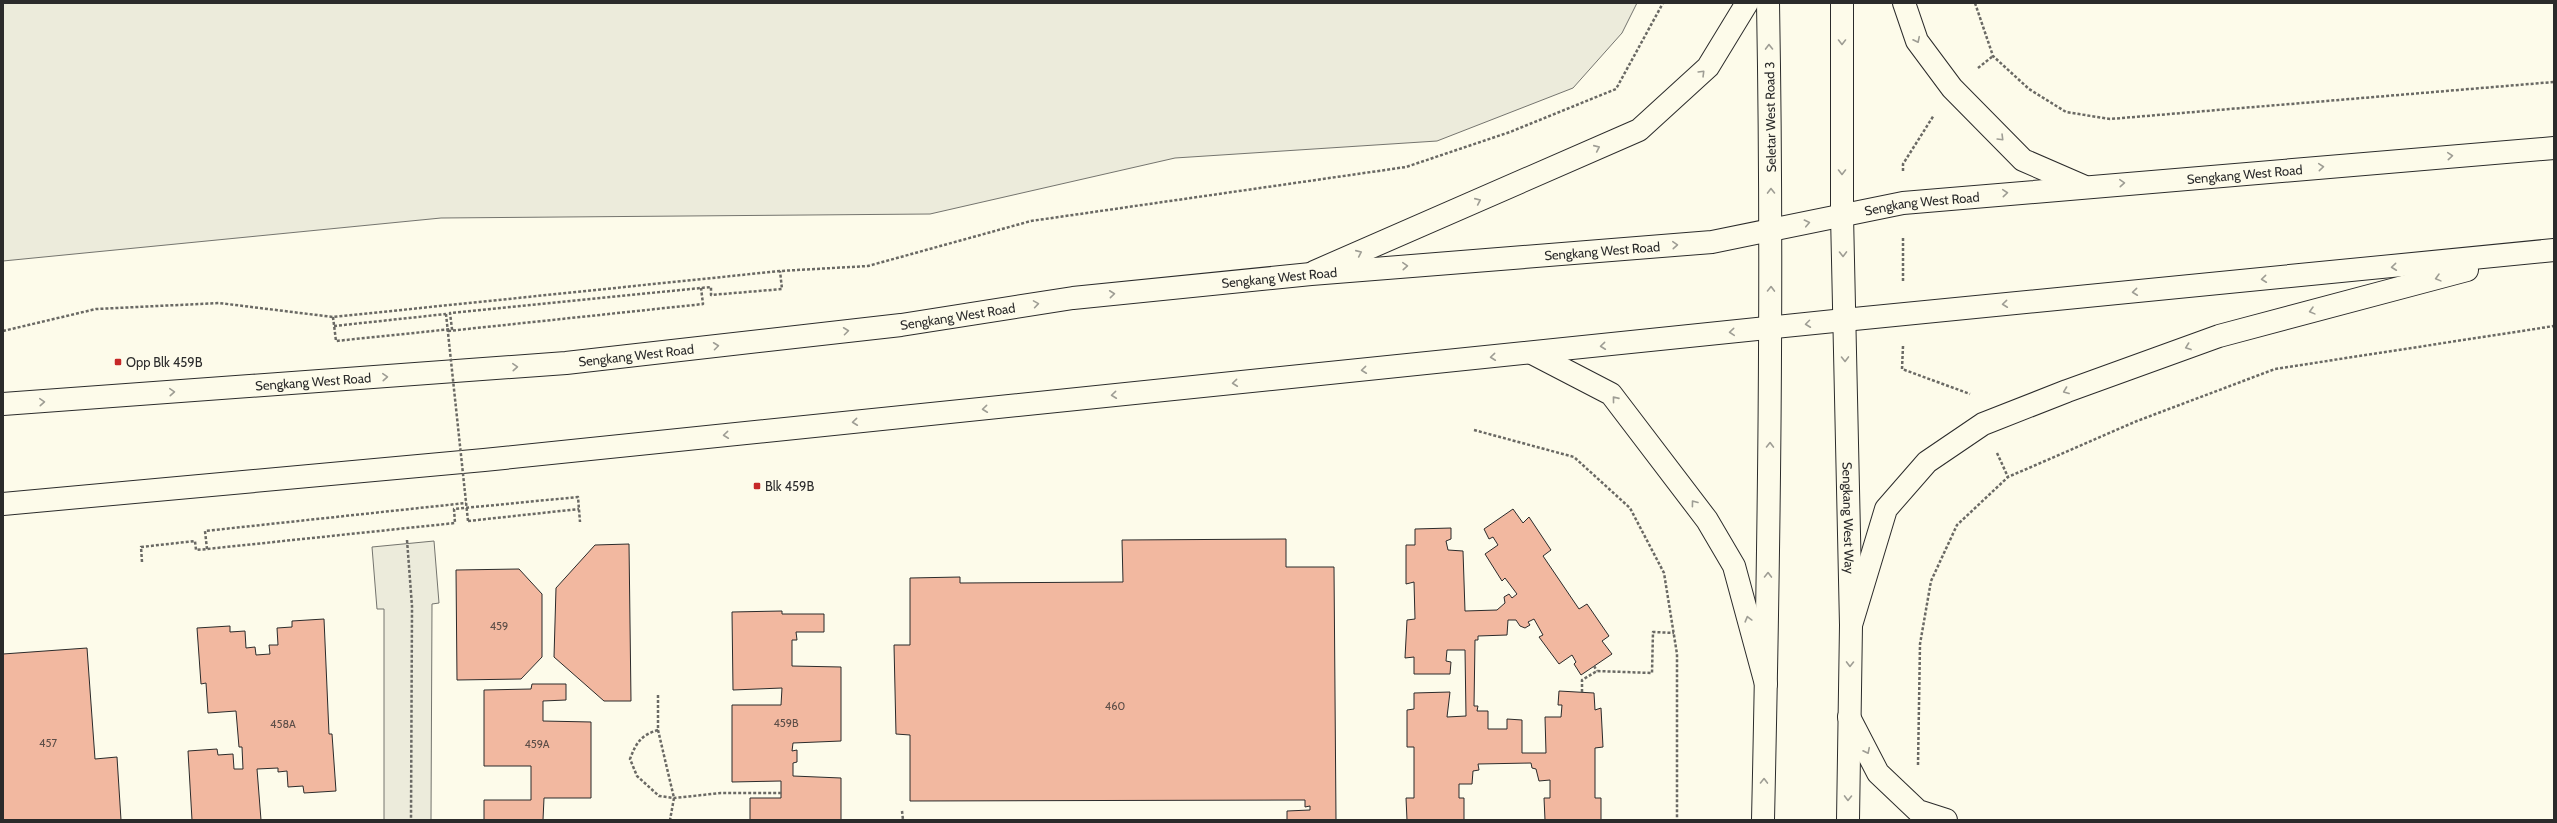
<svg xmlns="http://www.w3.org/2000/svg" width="2557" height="823" font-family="Cabin,sans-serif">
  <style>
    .green { fill: #ecebdb; stroke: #74746e }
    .building { fill: #f2b8a0; stroke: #2b2b2b }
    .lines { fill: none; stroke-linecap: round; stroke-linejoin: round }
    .street-casing { stroke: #2b2b2b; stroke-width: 24 }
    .secondary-casing { stroke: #2b2b2b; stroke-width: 24 }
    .primary-casing { stroke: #2b2b2b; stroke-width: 24 }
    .path { stroke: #6a6964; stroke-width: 2.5; stroke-dasharray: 3 2; stroke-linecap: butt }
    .street { stroke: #fdfbea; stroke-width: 22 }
    .secondary { stroke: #fdfbea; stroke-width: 22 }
    .primary { stroke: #fdfbea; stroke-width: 22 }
    .path-bridge { stroke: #6a6964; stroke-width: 2.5; stroke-dasharray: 3 2; stroke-linecap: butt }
    .oneway { stroke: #9e9d94 }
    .poi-dot { fill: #c62828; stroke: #fdfbea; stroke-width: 1.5 }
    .labels { text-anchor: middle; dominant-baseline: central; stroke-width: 3; stroke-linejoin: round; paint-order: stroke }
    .number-label { font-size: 11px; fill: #5d4e48 }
    .street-label { font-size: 13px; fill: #2b2b2b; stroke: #fdfbea }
    .poi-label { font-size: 13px; fill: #2b2b2b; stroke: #fdfbea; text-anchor: start }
  </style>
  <rect width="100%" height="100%" fill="#fdfbea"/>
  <!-- green -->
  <g class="green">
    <polygon points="3,3 1637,3 1622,33 1573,88 1437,141 1175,158 930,214 441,218 3,261"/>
    <polygon points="434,541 439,603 432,604 431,820 384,820 384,609 377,609 372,547"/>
  </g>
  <!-- building -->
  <g class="building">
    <polygon points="1513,509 1523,523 1529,517 1551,550 1543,556 1579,609 1587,604 1609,636 1602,641 1612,654 1581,675 1574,664 1576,662 1572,655 1559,664 1539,637 1543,635 1534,619 1528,622 1530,625 1525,628 1520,626 1516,620 1508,620 1507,635 1478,636 1478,640 1475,640 1474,706 1478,706 1477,711 1488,711 1488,729 1507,729 1507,719 1522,720 1522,753 1546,753 1545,717 1561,717 1562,705 1558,705 1559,691 1594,693 1595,710 1601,708 1603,747 1595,748 1595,798 1601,798 1601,820 1545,820 1544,798 1550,798 1550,780 1539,781 1536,769 1532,768 1531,763 1478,764 1479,770 1473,771 1472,784 1459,784 1459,798 1464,798 1464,820 1407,820 1406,798 1414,798 1414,747 1407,747 1407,710 1414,709 1414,693 1450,692 1447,717 1466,716 1465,650 1447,650 1446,661 1451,662 1450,674 1414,674 1414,657 1405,658 1407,620 1415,619 1414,582 1406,584 1406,545 1415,545 1415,529 1451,528 1451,539 1446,541 1448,550 1463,551 1465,611 1497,610 1505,603 1504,597 1509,594 1512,598 1517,594 1505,578 1502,581 1485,554 1498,545 1493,537 1489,539 1484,529"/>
    <polygon points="1286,539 1286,567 1334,567 1336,820 1287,820 1287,811 1310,810 1310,806 1305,807 1305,800 910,801 910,735 896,734 894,645 910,645 910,578 960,577 960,583 1123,582 1122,540"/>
    <polygon points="629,544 631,701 604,701 554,657 556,588 595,545"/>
    <polygon points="519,569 542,594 542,657 521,679 457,680 456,570"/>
    <polygon points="782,611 782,614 824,614 824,632 796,632 797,640 792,640 792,666 841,667 841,741 793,743 792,751 797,750 797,762 793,763 793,776 841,778 841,820 750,820 750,798 781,798 781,781 732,782 732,705 781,705 782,688 733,690 732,612"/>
    <polygon points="324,619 329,734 332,734 336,791 304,793 303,786 288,787 287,771 278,772 278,768 257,769 261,820 192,820 188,751 217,749 218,755 233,754 234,769 243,769 242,747 239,747 236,711 208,713 206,683 201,684 197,628 230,626 230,632 245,631 246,648 255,647 256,655 270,654 269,645 278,645 277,628 292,627 292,621"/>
    <polygon points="87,648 95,759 117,757 121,820 3,820 3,654"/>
    <polygon points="532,684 566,684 566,700 543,701 543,721 591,722 591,798 544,798 543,820 484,820 484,800 531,800 531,766 484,766 484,690 531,689"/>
  </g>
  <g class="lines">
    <defs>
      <polyline id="street" points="1849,717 1878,773 1918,811 1946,820"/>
      <g id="secondary">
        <path id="s1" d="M1842,3V215L1851,625L1848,820"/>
        <polyline points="1904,3 1917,41 1952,88 2023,160 2083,186"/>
        <polyline points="1314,272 1639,130 1708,67 1747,3"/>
        <path d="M1763,820C1769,547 1773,276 1768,3"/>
      </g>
      <g id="primary">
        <polyline points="1532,353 1611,394 1707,520 1734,566 1766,684"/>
        <path id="s2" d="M3,404L566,363L901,325L1073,298L1311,274L1712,242L1903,203L2554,148"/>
        <polyline points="3,504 484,460 1844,320 2554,250"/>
        <polyline points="1851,625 1886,509 1927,462 1983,424 2067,391 2219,336 2467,270"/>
      </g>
    </defs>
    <!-- street casing -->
    <use href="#street" class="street-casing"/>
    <!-- secondary casing -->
    <use href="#secondary" class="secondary-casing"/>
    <!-- primary casing -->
    <use href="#primary" class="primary-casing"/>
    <!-- path -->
    <g class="path">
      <polyline points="1975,3 1993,56 2029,89 2066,112 2110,119 2554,82"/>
      <polyline points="1978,68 1993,56"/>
      <polyline points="1903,171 1903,164 1934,115"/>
      <polyline points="1903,281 1903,236"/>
      <polyline points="333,317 336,341 452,329 450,313 711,287 711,295 782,289 780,271"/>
      <polyline points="334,326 446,314"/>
      <polyline points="3,331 96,309 219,303 333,317 780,271 868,266 1031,221 1406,167 1510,132 1616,89 1663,3"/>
      <polyline points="448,331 703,304 701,288"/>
      <polyline points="1903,346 1902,369 1970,394"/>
      <polyline points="1474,430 1574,457 1630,508 1664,573 1677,654 1677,820"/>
      <polyline points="1997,453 2008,477"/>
      <polyline points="468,521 579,509"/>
      <polyline points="407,540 412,606 411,820"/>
      <polyline points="207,549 205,531 466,503"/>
      <polyline points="142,562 141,547 195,541 196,550 207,549 455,523 454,509 578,497 580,522"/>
      <polyline points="1594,666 1597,671"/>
      <polyline points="1582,692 1582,680 1597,671 1652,673 1653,632 1674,633"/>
      <polyline points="658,695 658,730 674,798 670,820"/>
      <path d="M658,730C641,735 636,743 630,759L637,776L659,796L674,798L721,793H782"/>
      <polyline points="1918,765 1920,644 1931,581 1957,525 2008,477 2137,421 2275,369 2554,326"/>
      <polyline points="902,811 903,820"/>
    </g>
    <!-- street -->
    <use href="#street" class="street"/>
    <!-- secondary -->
    <use href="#secondary" class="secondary"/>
    <!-- primary -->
    <use href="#primary" class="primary"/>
    <!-- path-bridge -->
    <polyline class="path-bridge" points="446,314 468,521"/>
  </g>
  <!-- one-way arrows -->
  <defs><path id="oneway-chevron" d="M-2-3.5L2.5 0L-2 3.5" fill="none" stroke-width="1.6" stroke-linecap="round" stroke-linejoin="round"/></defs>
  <g class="oneway">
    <use href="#oneway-chevron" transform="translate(1917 40) rotate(64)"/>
    <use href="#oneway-chevron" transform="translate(1842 42) rotate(90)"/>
    <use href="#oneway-chevron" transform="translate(1769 47) rotate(-91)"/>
    <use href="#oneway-chevron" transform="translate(1702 73) rotate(-45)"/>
    <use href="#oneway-chevron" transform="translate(2001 138) rotate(45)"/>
    <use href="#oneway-chevron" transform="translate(1597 148) rotate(-24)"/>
    <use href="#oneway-chevron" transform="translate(2450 156) rotate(-5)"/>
    <use href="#oneway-chevron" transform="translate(2321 167) rotate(-5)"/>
    <use href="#oneway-chevron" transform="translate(1842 172) rotate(90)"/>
    <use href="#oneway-chevron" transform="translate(2122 183) rotate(-4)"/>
    <use href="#oneway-chevron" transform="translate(1771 191) rotate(-91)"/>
    <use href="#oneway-chevron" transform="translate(2005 193) rotate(-5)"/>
    <use href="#oneway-chevron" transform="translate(1478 201) rotate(-24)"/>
    <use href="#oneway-chevron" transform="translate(1807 223) rotate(-12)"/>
    <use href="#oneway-chevron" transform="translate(1675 245) rotate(-4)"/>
    <use href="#oneway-chevron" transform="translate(1359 253) rotate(-24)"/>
    <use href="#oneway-chevron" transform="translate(1843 254) rotate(89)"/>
    <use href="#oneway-chevron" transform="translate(1405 266) rotate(-4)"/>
    <use href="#oneway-chevron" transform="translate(2394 267) rotate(174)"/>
    <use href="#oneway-chevron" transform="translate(2438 278) rotate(165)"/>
    <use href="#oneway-chevron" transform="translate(2264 279) rotate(174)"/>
    <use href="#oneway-chevron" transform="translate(1771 289) rotate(-89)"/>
    <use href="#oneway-chevron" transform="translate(2135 292) rotate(174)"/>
    <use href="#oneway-chevron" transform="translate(1112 294) rotate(-6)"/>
    <use href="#oneway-chevron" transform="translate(1036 304) rotate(-9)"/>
    <use href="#oneway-chevron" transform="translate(2005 304) rotate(174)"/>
    <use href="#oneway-chevron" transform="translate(2312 311) rotate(165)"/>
    <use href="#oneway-chevron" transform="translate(1808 324) rotate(173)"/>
    <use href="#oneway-chevron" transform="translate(846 331) rotate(-7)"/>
    <use href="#oneway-chevron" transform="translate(1732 332) rotate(175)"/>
    <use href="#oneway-chevron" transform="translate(716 346) rotate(-7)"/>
    <use href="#oneway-chevron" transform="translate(1603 346) rotate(174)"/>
    <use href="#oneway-chevron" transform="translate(2188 347) rotate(160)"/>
    <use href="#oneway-chevron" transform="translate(1493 357) rotate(174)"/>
    <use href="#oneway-chevron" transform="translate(1845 359) rotate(89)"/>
    <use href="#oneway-chevron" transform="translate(515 367) rotate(-4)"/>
    <use href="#oneway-chevron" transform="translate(1364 370) rotate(174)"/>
    <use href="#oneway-chevron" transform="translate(385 377) rotate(-4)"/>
    <use href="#oneway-chevron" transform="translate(1235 383) rotate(174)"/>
    <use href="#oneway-chevron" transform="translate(2066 391) rotate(159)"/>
    <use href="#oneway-chevron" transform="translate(172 392) rotate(-4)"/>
    <use href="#oneway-chevron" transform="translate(1114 395) rotate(174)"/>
    <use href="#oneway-chevron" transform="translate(1615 399) rotate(-129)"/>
    <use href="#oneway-chevron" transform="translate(42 402) rotate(-4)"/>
    <use href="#oneway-chevron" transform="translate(985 409) rotate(174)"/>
    <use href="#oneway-chevron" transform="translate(855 422) rotate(174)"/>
    <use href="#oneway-chevron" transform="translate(726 435) rotate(174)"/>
    <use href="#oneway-chevron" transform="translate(1770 445) rotate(-89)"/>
    <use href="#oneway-chevron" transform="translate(1694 503) rotate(-127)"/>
    <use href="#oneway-chevron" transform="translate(1768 575) rotate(-89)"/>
    <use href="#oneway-chevron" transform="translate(1748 619) rotate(-105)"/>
    <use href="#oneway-chevron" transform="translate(1850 664) rotate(91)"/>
    <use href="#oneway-chevron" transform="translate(1867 751) rotate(64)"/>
    <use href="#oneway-chevron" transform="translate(1764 781) rotate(-89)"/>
    <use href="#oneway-chevron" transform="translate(1848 798) rotate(91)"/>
  </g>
  <!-- markers -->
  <g class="poi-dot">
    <rect x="114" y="358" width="8" height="8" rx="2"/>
    <rect x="753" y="482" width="8" height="8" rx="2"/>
  </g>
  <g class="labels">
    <!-- number labels -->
    <g class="number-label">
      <text x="499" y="626">459</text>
      <text x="1115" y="706">460</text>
      <text x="786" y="723">459B</text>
      <text x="283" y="724">458A</text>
      <text x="48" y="743">457</text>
      <text x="537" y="744">459A</text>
    </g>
    <!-- street labels -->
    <g class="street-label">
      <text transform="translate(1770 117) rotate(-91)">Seletar West Road 3</text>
      <text stroke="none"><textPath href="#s2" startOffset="2255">Sengkang West Road</textPath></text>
      <text stroke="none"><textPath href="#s2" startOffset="1931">Sengkang West Road</textPath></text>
      <text stroke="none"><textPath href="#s2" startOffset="1607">Sengkang West Road</textPath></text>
      <text stroke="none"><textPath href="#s2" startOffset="1283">Sengkang West Road</textPath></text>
      <text stroke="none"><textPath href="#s2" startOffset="959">Sengkang West Road</textPath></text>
      <text stroke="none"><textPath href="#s2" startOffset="635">Sengkang West Road</textPath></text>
      <text stroke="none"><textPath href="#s2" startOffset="311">Sengkang West Road</textPath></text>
      <text stroke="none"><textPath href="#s1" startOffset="515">Sengkang West Way</textPath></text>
    </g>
    <!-- poi labels -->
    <g class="poi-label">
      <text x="126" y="362">Opp Blk 459B</text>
      <text x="765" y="486">Blk 459B</text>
    </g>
  </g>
  <!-- border -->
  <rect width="2557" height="823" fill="none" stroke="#2b2b2b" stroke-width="8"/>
</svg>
